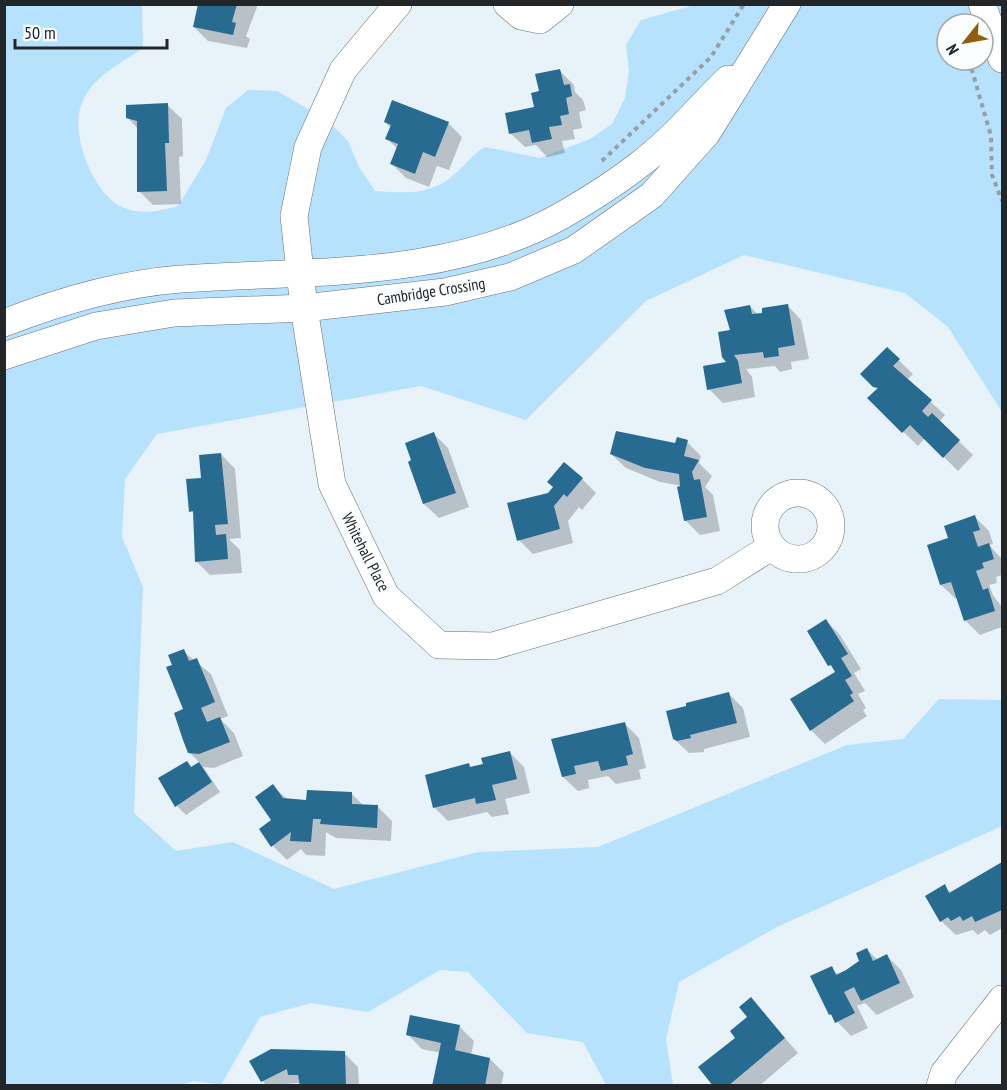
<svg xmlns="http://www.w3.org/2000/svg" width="1007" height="1090" font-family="'PT Sans Narrow',sans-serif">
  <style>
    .green { fill: #b7e2fe; fill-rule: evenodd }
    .shadow { fill: #0003 }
    .building { fill: #286b91 }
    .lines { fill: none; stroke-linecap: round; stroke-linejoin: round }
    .minor-casing { stroke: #677076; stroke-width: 28 }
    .path { stroke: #979fa5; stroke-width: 4; stroke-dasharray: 4.5 4.5; stroke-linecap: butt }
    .minor { stroke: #fff; stroke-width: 27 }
    .labels { text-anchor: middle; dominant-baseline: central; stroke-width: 6; stroke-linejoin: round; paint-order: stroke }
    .street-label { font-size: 16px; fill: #232629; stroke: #fbfdff }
  </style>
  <rect width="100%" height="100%" fill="#e7f2f9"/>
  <!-- green -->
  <path class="green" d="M698,4L1002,5V412L948,327L905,293L744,255L646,301L526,420L421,386L157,434L125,479L122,537L143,587L134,813L176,851L233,842L334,889L478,852L598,847L847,745L903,739L939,699L1002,700V826L777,927L679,982L666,1039L673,1085H606L583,1042L527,1033L468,972L440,970L368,1012L311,1003L260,1017L221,1085L193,1081L179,1086H5V5H142L143,48C120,64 93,76 82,103C69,132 93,196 124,208C143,215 159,211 178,206L206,160L226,108L248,90L277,91L327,120L348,141L359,167L375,191C406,193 431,196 456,173C466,164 473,154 485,147L540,158L590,139L612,124L625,98L629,71L626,45L641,20ZM947,24H983V60H947Z"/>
  <!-- shadow -->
  <g class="shadow">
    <polygon points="200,4 255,4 257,7 246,36 250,39 247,48 208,41 194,27"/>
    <polygon points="560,71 574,85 575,92 583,100 586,110 579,112 582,128 573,130 575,139 562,141 565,153 547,157 536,145 525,147 510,133 535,108 541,93"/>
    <polygon points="167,105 182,119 183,156 179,157 181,204 153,205 139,191 138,129 128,118"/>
    <polygon points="385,122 448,123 462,137 449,170 437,166 429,187 406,178 392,164 398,149 387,139 391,128"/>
    <polygon points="787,305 801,320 809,359 791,362 792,369 780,372 775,366 746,369 752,377 755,397 723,403 709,389 729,363 732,331 725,311 750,306 758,315"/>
    <polygon points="887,349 913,374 907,380 945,415 939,422 973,455 958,471 925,438 918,446 884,413 878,390 862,374"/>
    <polygon points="434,434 448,448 469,507 439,518 424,504 410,463"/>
    <polygon points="687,442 701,456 699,463 712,476 705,487 713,495 720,531 700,535 685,520 682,486 660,482 626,468 611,454"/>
    <polygon points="221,454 235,469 241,538 229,539 240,550 242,573 210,575 196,561 195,515 191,511 203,479"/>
    <polygon points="582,479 596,493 582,510 579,507 568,521 573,543 533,554 519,540 549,494"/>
    <polygon points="975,517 989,531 993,544 989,545 1002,559 1002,575 996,577 997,583 989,585 993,595 1002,607 1002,627 980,635 966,621 958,598 956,599 941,585 929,546 950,539"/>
    <polygon points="826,621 840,635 861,669 854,673 865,691 858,694 866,708 863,710 867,716 825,744 811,730 792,699 837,672 830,665"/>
    <polygon points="183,651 211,674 228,716 220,719 234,733 243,756 214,768 203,767 220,792 186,815 177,806 160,779 187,763 192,768 200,763 190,753 185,710 174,666"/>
    <polygon points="729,694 743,708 750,737 704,749 704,752 689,753 674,739"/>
    <polygon points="625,724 639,738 646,768 639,770 641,779 616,784 608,776 588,780 589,788 578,791 563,777 553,740"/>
    <polygon points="510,753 524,767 530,793 505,799 509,814 492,817 487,812 448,821 434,807 469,765 472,768 484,765"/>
    <polygon points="273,786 288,800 308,801 351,793 364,806 378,807 392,821 391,841 336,838 326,832 325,856 306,855 301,849 287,860 273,846"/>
    <polygon points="1002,864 1002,928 990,935 985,930 978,935 973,930 956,935 941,921 927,896 944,886 951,893"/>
    <polygon points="867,950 878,960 887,956 901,970 914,997 877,1015 865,1003 857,1006 868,1028 851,1036 830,1014 831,968 839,975 861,962"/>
    <polygon points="751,999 798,1053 759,1086 715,1086 737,1038 750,1017"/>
    <polygon points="460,1027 474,1041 471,1055 490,1059 504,1073 501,1086 434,1086 441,1053 422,1049 408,1035"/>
    <polygon points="344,1053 358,1067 359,1086 301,1086 298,1083 266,1086 251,1061"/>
  </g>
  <!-- building -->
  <g class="building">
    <polygon points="198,4 237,4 232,22 236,23 233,35 193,27"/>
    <polygon points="560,69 564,85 570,84 572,96 566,98 569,114 560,116 562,125 549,127 552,139 532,143 529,130 509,134 505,113 534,107 531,93 539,91 535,74"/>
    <polygon points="392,100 449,122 435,157 423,152 415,174 390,164 398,144 385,139 391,125 384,122"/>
    <polygon points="168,103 169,143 165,143 167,191 137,192 137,121 126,118 126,105"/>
    <polygon points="788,304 795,345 778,348 779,356 764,358 763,352 734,355 738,361 742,383 707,390 703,366 726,362 722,357 718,332 730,330 724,310 750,305 752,314 762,313 762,308"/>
    <polygon points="887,347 900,359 893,366 932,400 922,411 928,417 932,413 960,440 943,458 910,425 902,433 867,398 878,388 873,387 860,374"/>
    <polygon points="616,431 675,443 677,437 688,440 684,456 699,460 692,472 694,480 700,479 707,517 684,521 677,487 680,486 679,474 645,468 610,454"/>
    <polygon points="434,432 456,493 423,504 408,462 411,460 405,443"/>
    <polygon points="221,453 228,524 215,525 216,535 226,534 228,559 195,562 193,511 189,512 186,479 201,478 199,455"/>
    <polygon points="564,462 583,478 567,497 564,494 554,506 560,529 517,541 507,503 548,493 553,487 547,482"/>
    <polygon points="975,515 980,530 973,532 978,547 989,543 994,559 982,563 984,568 976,571 983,590 988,588 995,611 964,621 951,582 940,585 927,545 948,538 944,526"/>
    <polygon points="826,619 848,654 841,658 852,676 845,680 853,693 850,695 854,701 810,731 790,699 835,672 831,665 828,666 807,631"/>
    <polygon points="184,649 189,661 197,658 215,702 201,708 207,722 220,717 230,742 199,754 188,753 183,740 174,713 183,709 166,667 172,665 168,655"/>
    <polygon points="729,692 737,723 690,735 691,738 677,741 673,739 666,711 686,706 686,703"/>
    <polygon points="625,722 633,754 626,756 628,765 601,771 598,761 574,766 576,774 562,777 551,739"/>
    <polygon points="510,751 517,779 492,785 496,800 476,804 475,798 433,808 425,775 469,763 470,767 483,764 481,758"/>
    <polygon points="187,761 191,767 199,762 212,782 175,807 158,778"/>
    <polygon points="273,784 283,798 306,800 307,790 352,792 352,804 378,805 377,828 320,824 321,819 313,819 311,842 290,841 291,832 271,847 259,829 271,820 255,797"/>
    <polygon points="1002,862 1002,910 975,922 972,916 963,921 960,916 951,921 948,917 940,922 925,896 945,884 949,893"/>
    <polygon points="867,948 873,961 887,954 900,983 861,1001 854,987 844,992 855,1013 835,1023 831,1014 829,1015 810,976 832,966 836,975 846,970 859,961 856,953"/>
    <polygon points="751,997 785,1038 728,1086 713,1086 698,1067 735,1038 730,1031 747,1017 739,1007"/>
    <polygon points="410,1015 460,1025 455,1050 490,1058 485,1086 432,1086 441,1043 406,1035"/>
    <polygon points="271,1049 345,1051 346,1086 300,1086 298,1075 288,1075 287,1069 261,1082 249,1061"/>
  </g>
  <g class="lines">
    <defs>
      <g id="minor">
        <polyline points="398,4 343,70 308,147 294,216 304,308 332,484 386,596 439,645 493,646 717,581 771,547"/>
        <polyline points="507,4 521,16 540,20 560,4"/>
        <polyline points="982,4 1002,59"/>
        <path d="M4,323C60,301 120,284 180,279C305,270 447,280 561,216C587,201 616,183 640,164C672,140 699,107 728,79"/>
        <polyline points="4,356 96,326 174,313 304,308 445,292 510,277 574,250 652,195 707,133 787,4"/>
        <circle cx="798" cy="526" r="33"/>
        <polyline points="940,1086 944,1073 1002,999"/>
      </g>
    </defs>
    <!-- minor casing -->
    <use href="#minor" class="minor-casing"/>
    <!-- path -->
    <g class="path">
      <polyline points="969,60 991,136 992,175 1002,201"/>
      <polyline points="602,161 711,57 744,4"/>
    </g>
    <!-- minor -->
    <use href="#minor" class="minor"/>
  </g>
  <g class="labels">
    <!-- street labels -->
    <g class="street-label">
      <text transform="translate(431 291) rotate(-9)">Cambridge Crossing</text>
      <text transform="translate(366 552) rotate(63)">Whitehall Place</text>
    </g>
  </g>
  <!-- border -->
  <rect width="1007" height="1090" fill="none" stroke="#232629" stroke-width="12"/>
  <!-- north arrow -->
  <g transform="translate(965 42) rotate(239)"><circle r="28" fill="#fbfdff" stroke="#a5a7a9" stroke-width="1.5"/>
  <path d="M0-4.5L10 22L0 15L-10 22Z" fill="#905e0e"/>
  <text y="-9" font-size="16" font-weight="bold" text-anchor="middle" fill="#232629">N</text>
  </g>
  <!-- scale -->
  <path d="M15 39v9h152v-9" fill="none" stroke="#232629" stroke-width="3"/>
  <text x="24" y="39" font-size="18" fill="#232629" stroke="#fbfdff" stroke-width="4.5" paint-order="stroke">50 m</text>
</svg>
